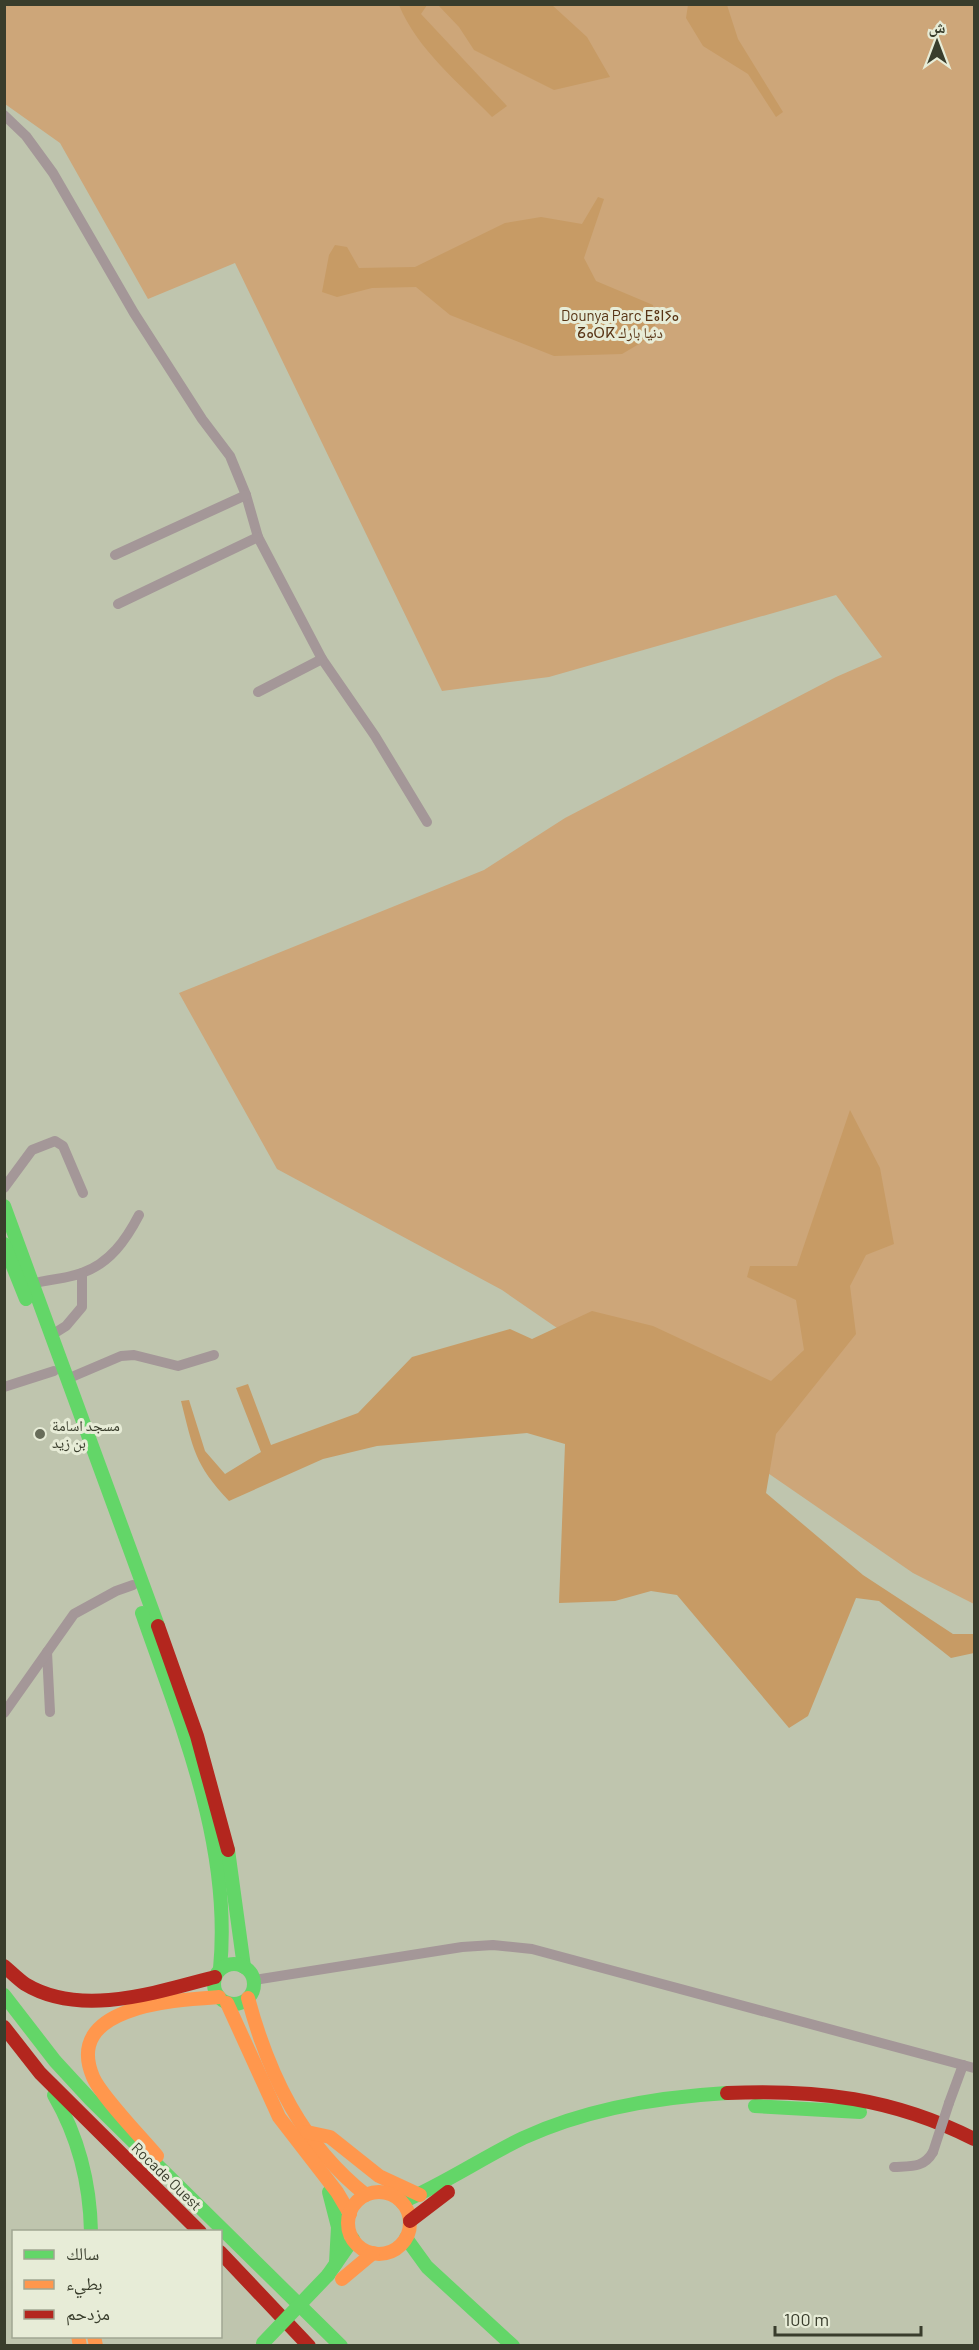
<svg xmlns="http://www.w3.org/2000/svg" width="979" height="2350" font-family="Barlow,'Noto Naskh Arabic','Noto Sans Tifinagh',sans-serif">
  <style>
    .green { fill: #cda679 }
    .forest { fill: #c79b65 }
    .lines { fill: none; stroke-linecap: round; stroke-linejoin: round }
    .street { stroke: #a49798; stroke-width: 10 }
    .fast { stroke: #63d668; stroke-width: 14 }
    .slow { stroke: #ff974d; stroke-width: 14 }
    .jam { stroke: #b3261e; stroke-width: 14 }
    .street-bridge { stroke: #a49798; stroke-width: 10 }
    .fast-bridge { stroke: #63d668; stroke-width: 14 }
    .poi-dot { fill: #686d5a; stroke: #e7ecd7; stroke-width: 2 }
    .labels { text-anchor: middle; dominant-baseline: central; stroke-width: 6; stroke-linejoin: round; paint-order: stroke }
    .park-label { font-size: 15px; fill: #573314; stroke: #e7ecd7 }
    .poi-label { font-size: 15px; fill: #393d2c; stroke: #e7ecd7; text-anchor: start }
    .street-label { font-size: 15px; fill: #393d2c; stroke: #e7ecd7 }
  </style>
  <rect width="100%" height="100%" fill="#bfc5ae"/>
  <!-- green -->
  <polygon class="green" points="5,5 974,5 974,1604 913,1573 502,1290 277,1169 179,993 484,870 565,818 836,677 882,657 836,595 549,677 442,691 235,263 148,299 60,143 5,104"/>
  <!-- forest -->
  <g class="forest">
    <path d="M399,5H427L421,14L507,106L492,117C459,83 417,49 399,5Z"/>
    <polygon points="438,5 552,5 587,37 610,77 554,90 474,50 459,27"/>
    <polygon points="688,5 727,5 738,39 783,112 776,117 748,74 703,46 686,18"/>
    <polygon points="598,197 604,199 584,258 596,281 653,305 656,334 622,354 554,356 450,315 416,287 372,288 337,297 322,292 329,255 335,245 347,247 359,268 415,267 505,223 541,217 582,224"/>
    <path d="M850,1110L880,1168L894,1244L866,1255L850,1286L856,1334L776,1434L766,1493L863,1575L953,1634H974V1653L951,1658L879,1601L856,1598L808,1716L789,1728L677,1595L651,1591L615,1601L559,1603L565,1444L527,1433L377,1446L323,1459L229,1501C194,1464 193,1448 181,1401L189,1400L205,1451L225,1474L261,1452L236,1388L248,1384L271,1445L358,1413L412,1357L510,1329L532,1339L592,1311L653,1326L771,1381L804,1350L796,1300L747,1277L750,1266H797Z"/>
  </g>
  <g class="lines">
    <!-- street -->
    <g class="street">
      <polyline points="4,115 26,136 53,173 134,313 202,419 230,456 246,495 258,537 322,659 375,736 427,822"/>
      <polyline points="115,555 246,495"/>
      <polyline points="118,604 258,537"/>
      <polyline points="258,692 322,659"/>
      <polyline points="4,1188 32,1150 55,1141 63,1146 83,1193"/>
      <path d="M32,1284C48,1279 66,1279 82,1273C110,1263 126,1240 139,1215"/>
      <polyline points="50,1336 66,1326 82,1307 82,1273"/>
      <polyline points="67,1379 121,1356 134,1355 178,1366 214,1355"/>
      <polyline points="4,1387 54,1371"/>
      <polyline points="47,1652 50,1712"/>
      <polyline points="4,1713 74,1614 116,1591 133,1585"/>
      <polyline points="254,1980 462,1947 493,1945 532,1949 974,2068"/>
      <polyline points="949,2103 963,2065"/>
      <path d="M894,2167C911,2166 924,2168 933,2152"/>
    </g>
    <!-- fast -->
    <g class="fast">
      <polyline points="4,1206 158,1626"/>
      <polyline points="4,1244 26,1299"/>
      <path d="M142,1613C182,1728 232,1845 220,1969"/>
      <polyline points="228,1850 244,1967"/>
      <circle cx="234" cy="1984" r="20"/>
      <polyline points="4,1995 55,2061 90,2099 341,2346"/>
      <path d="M54,2095C79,2138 90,2182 91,2232"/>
      <polyline points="755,2106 860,2112"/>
      <polyline points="329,2192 338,2227 336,2263"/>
      <path d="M402,2202C444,2184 482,2158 523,2138C586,2109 658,2097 727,2093"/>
      <polyline points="406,2238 427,2267 513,2346"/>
      <polyline points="328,2275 353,2239"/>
    </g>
    <!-- slow -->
    <g class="slow">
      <path d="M248,1998C269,2076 302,2144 366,2195"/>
      <polyline points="227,2003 279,2117 337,2192 350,2214"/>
      <polyline points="307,2132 330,2137 379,2176 420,2195"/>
      <path d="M157,2156C142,2138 101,2096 93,2077C63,2006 174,2000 219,1997"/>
      <circle cx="379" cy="2223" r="31"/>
      <polyline points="342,2279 373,2253"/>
      <polyline points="78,2336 80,2346"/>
      <polyline points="94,2336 96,2346"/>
    </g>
    <!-- jam -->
    <g class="jam">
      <polyline points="158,1626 197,1736 228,1850"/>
      <path d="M4,1966C11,1972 18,1979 25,1984C81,2018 157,1992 215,1977"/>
      <polyline points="4,2027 40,2073 200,2232"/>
      <path d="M727,2093C817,2089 893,2098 974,2139"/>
      <polyline points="410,2221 448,2192"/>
      <polyline points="220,2252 309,2346"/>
    </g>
    <!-- street-bridge -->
    <polyline class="street-bridge" points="933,2152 949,2103"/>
    <!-- fast-bridge -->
    <polyline class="fast-bridge" points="263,2343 328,2275"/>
  </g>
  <!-- markers -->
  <circle class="poi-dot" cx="40" cy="1434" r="6"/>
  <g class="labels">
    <!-- park labels -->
    <g class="park-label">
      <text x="620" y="315">Dounya Parc ⴹⵓⵏⵢⴰ<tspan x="620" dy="17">ⵒⴰⵔⴽ دنيا بارك</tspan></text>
    </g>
    <!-- poi labels -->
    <g class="poi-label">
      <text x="52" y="1425">مسجد اسامة<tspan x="52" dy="17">بن زيد</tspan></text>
    </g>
    <!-- street labels -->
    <g class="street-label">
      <text transform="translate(167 2176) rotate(44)">Rocade Ouest</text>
    </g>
  </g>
  <!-- border -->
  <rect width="979" height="2350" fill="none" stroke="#393d2c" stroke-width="12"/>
  <!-- legend -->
  <rect x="12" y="2230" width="210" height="108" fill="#e7ecd7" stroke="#a1a693" stroke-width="1.5"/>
  <rect x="24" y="2250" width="30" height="9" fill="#63d668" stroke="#a1a693" stroke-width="1.5"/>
  <text x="66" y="2260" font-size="18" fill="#393d2c">سالك</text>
  <rect x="24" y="2280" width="30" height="9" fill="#ff974d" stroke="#a1a693" stroke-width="1.5"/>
  <text x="66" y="2290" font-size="18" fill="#393d2c">بطيء</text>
  <rect x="24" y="2310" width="30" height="9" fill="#b3261e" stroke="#a1a693" stroke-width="1.5"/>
  <text x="66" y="2320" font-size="18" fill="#393d2c">مزدحم</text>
  <!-- north arrow -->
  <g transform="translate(937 42)" stroke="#e7ecd7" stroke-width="4.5" paint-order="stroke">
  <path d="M0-4.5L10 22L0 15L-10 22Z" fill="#393d2c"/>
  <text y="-9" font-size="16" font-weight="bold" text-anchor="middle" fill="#393d2c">ش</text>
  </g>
  <!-- scale -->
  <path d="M775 2326v9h146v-9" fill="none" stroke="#393d2c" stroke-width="3"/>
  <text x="784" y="2326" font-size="18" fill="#393d2c" stroke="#e7ecd7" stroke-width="4.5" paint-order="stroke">100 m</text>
</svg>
